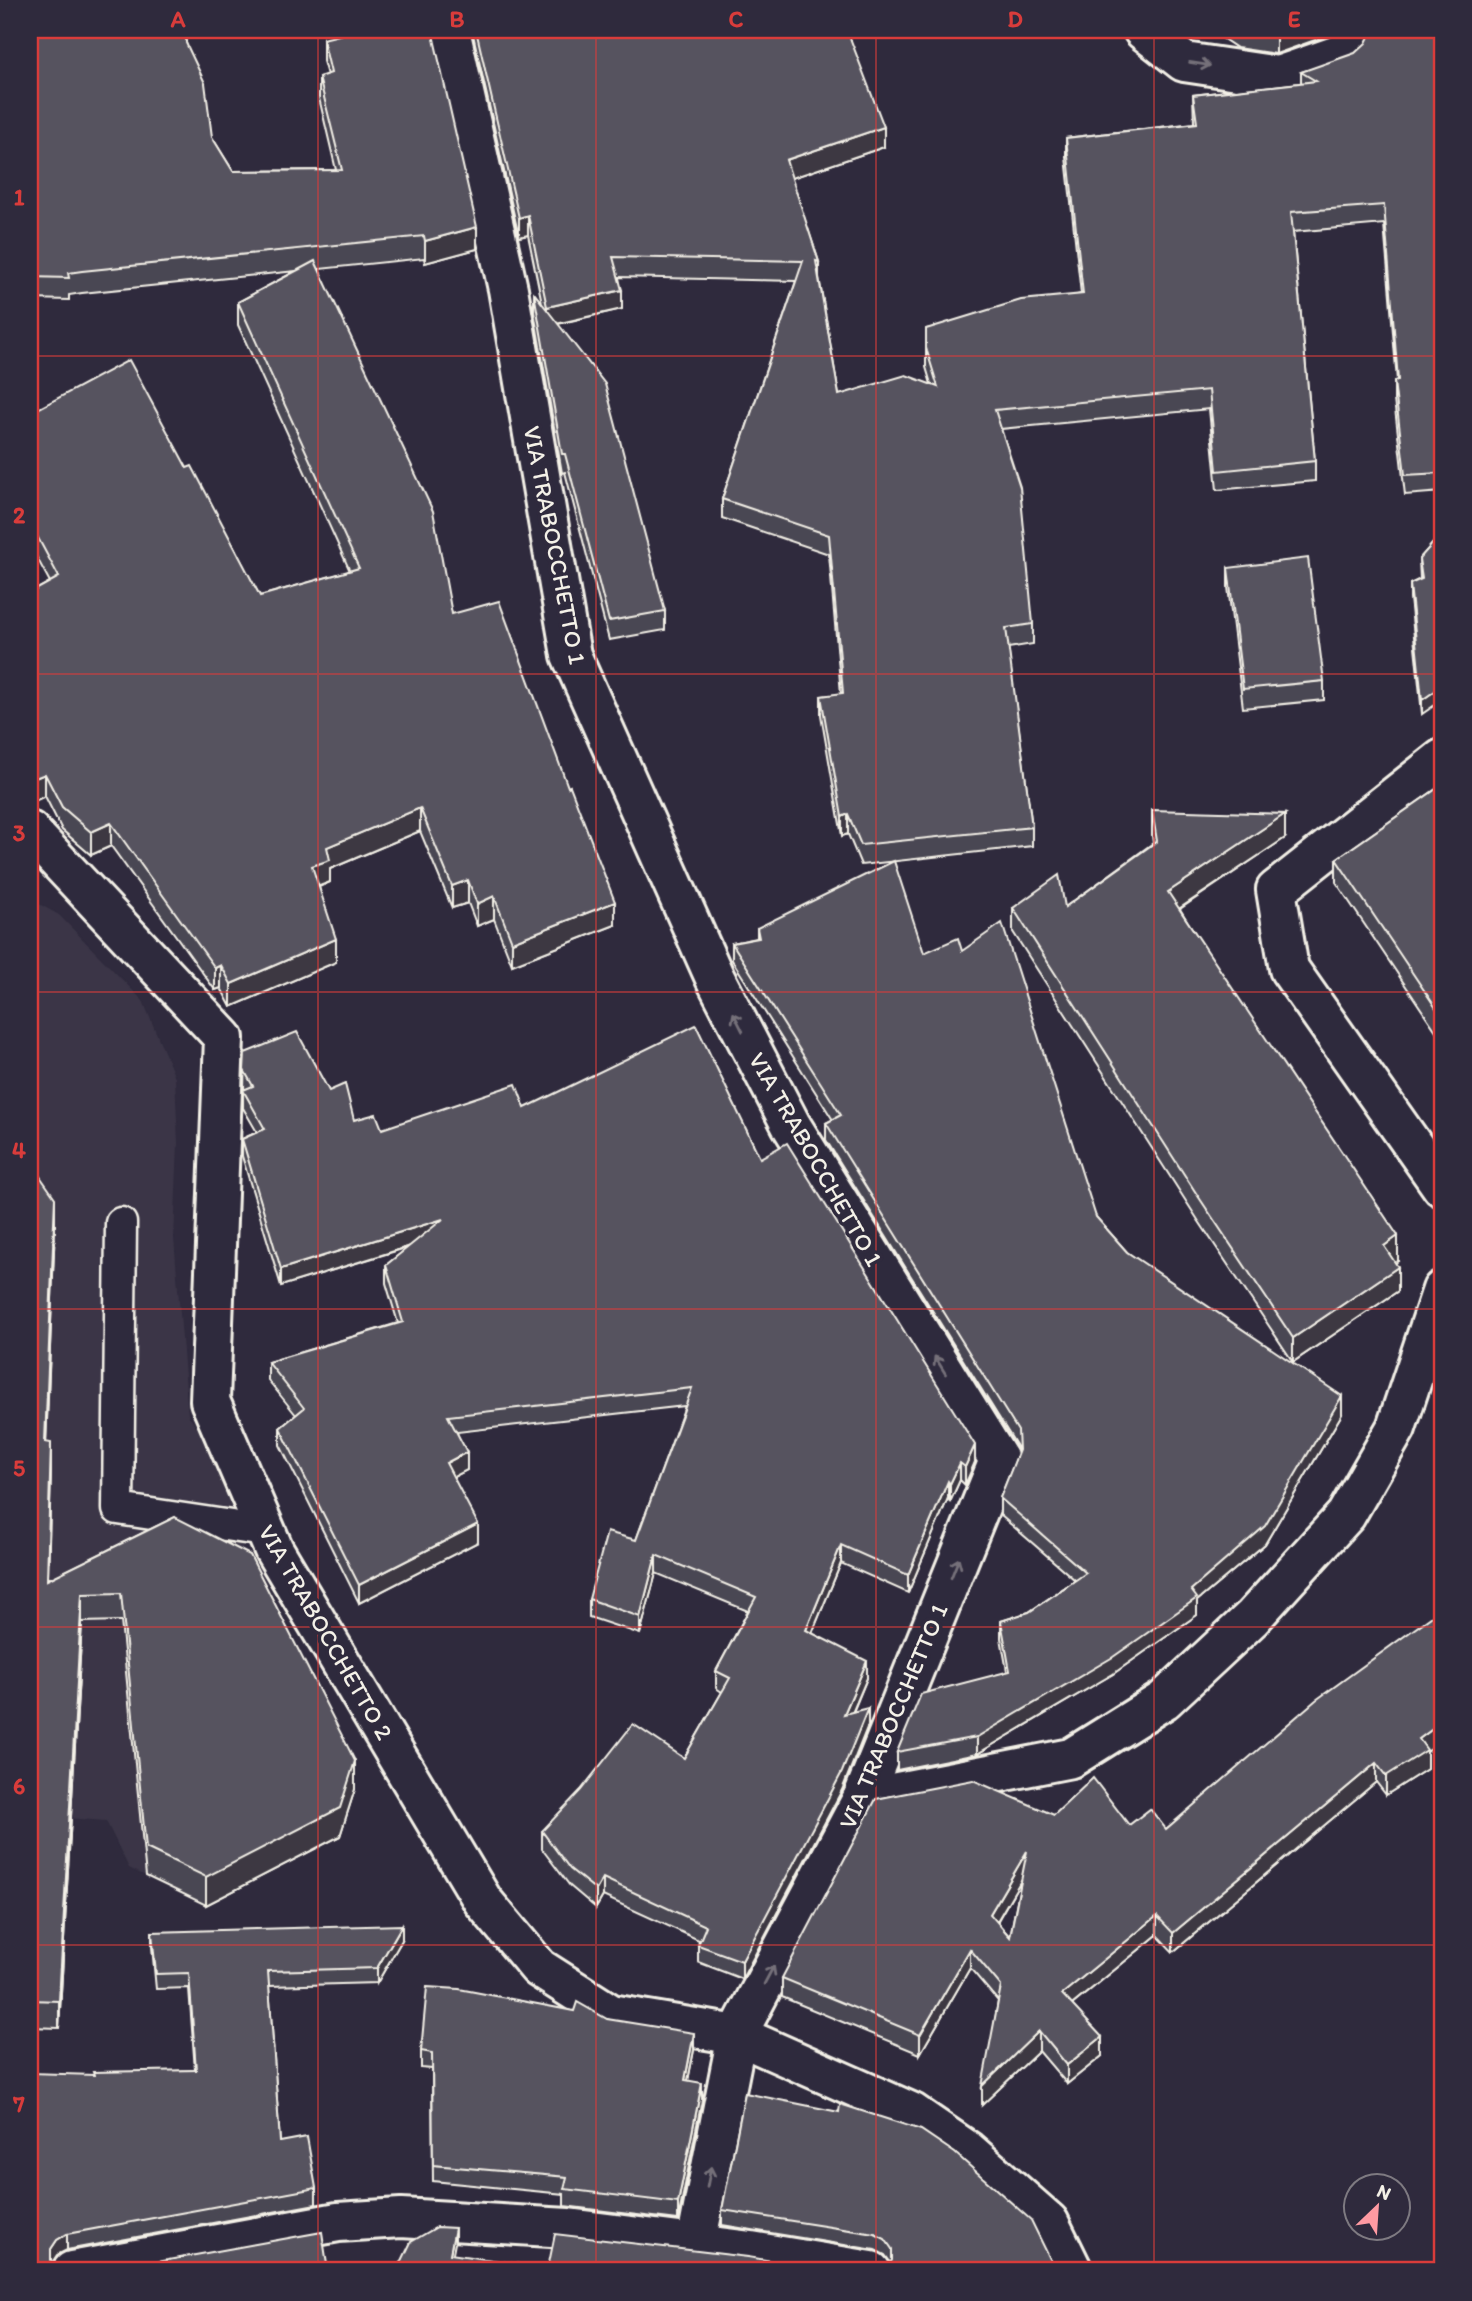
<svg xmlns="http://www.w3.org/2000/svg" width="1472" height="2301" font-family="Itim,sans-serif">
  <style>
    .built { fill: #3b3647 }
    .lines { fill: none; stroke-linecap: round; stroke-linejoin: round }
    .lane-casing { stroke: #f4f1e8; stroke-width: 35 }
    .street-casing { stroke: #f4f1e8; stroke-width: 44 }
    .lane { stroke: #2f2a3d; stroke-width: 30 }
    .street { stroke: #2f2a3d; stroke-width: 38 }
    .wall { fill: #4a4752; stroke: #f4f1e8; stroke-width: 2; fill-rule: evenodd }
    .shaded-wall { fill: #3c3942; stroke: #f4f1e8; stroke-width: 2 }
    .building { fill: #56525f; stroke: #f4f1e8; stroke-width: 2; fill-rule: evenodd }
    .oneway { stroke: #747079 }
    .grid { fill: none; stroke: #d93c3b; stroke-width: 2; stroke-opacity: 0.55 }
    .labels { text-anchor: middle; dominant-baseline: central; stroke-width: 7; stroke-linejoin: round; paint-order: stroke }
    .street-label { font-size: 24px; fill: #f4f1e8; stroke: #2f2a3d }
    .neatline { fill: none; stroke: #d93c3b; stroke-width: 2.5 }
    .grid-label { font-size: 23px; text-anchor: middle; font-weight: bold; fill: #d93c3b }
  </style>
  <rect width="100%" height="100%" fill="#2f2a3d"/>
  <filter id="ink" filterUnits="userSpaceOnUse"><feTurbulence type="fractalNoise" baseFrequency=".0143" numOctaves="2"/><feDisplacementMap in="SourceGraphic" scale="14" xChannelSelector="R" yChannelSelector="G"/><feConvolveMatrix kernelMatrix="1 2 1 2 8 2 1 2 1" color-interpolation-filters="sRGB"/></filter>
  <g filter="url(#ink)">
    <!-- built -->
    <polygon class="built" points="30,899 59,915 143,1001 175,1078 178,1143 174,1238 188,1415 224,1465 250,1583 355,1789 340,1835 206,1905 129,1868 106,1821 42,1816 30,1585"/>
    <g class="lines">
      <defs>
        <polyline id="lane" points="121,1223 118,1509 265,1531"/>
        <g id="street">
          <polyline points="450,30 508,289 571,655 715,978 791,1125 999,1460 862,1799 737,2035 696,2244"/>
          <polyline points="1143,30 1184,62 1278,76 1347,52 1359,30"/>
          <polyline points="1442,759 1276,890 1289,969 1442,1187"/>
          <polyline points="30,831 224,1038 210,1401 274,1550 483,1901 539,1968 611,2014 737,2035 911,2112 968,2151 1049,2222 1073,2271"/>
          <polyline points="862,1799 1071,1758 1164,1700 1252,1618 1346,1515 1396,1428 1442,1290"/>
          <polyline points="72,2271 338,2222 401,2218 568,2228 751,2251 871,2271"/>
        </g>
      </defs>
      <!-- lane casing -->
      <use href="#lane" class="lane-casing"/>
      <!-- street casing -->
      <use href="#street" class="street-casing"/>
      <!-- lane -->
      <use href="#lane" class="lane"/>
      <!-- street -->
      <use href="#street" class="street"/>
    </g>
    <!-- wall -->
    <g class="wall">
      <polygon points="30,30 186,43 212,137 233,171 336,170 319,98 319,77 327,75 323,61 323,39 477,249 425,263 424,258 319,269 452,614 615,925 512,965 494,919 477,926 468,903 452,908 420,831 330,869 330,882 319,887 336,962 231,1007 221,988 215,990 111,846 91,855 62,830 45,796 30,803 30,593 50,582 30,545 30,413 187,468 260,596 350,571 238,325 238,302 296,271 82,293 69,295 69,300 30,299"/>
      <polygon points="472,30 847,30 884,147 791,178 819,262 819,277 839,395 931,384 926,367 926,329 1081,294 1066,157 1066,138 1194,123 1193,95 1301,83 1301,72 1442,30 1442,492 1405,495 1394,400 1394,381 1397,381 1384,224 1293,232 1315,461 1315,481 1217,490 1209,409 1001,429 1033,624 1033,644 1008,648 1032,827 1032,846 861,865 848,834 842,836 821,715 821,696 841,694 829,554 722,518 722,499 796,281 619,277 622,309 558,324 665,611 665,630 609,640 565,472 562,473 534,312 534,293 542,303 528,235 519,237"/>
      <polygon points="1210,30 1335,30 1332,34 1276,54 1237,48"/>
      <polygon points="1442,533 1422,714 1410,598 1410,584 1420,579 1419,559"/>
      <polygon points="1228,568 1324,681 1324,700 1243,708 1228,587"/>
      <polygon points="1442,785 1442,1040 1336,882 1336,859"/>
      <polygon points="1152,810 1285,838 1180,909 1398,1261 1395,1263 1398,1291 1293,1362 1198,1220 1013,932 1013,908 1065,907 1153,843 1152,835"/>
      <polygon points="757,928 924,953 962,951 1096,1217 1127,1252 1342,1414 1265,1544 1197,1601 1197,1615 1113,1674 977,1754 897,1770 897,1752 1007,1671 1001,1638 1001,1621 1029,1612 1075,1580 1000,1515 1000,1498 1018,1454 1018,1448 826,1140 826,1123 833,1120 732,960 732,943 757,938"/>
      <polygon points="245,1053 329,1091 354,1120 382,1129 525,1108 760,1158 975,1462 965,1485 960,1480 950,1502 948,1498 908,1593 841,1563 812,1633 867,1678 853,1712 868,1725 842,1790 742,1979 698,1962 698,1945 699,1940 603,1896 596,1908 570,1886 542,1849 542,1831 684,1758 722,1692 716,1688 716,1671 748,1611 656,1573 640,1634 589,1617 589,1599 636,1540 685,1406 457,1432 467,1470 453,1477 478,1542 359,1603 280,1445 280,1428 296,1415 268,1380 268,1362 398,1323 386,1283 386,1265 409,1247 281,1286 242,1156 242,1139 257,1132 243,1108 243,1090 245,1089 244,1088"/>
      <polygon points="30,1162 55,1226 46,1442 51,1471 48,1580 175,1517 355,1789 340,1836 206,1905 146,1876 121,1621 82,1622 59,2028 30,2027"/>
      <path d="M1442,1609V1741L1427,1752V1769L1386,1795L1376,1782L1173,1952L1157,1935L1072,2005L1102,2056L1067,2084L1039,2051L982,2105L998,2001L970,1968L920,2054L782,1997V1978L1054,1815L1166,1829ZM1021,1880L1010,1937L997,1922Z"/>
      <polygon points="152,1932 402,1940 377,1983 269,1986 280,2142 316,2188 316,2204 67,2250 57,2255 52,2263 56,2270 30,2271 93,2075 195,2070 189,1988 156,1989 152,1947"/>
      <polygon points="607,2019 694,2050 688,2080 702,2100 678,2220 564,2206 564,2194 433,2181 432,2069 421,2068 421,2051"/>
      <polygon points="745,2093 1053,2265 887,2270 891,2263 885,2255 875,2250 722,2225 722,2210"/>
    </g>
    <!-- shaded-wall -->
    <g class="shaded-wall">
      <polygon points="1288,30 1335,30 1332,34 1276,54 1276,34"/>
      <polygon points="884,127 884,147 786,180 786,160"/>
      <polygon points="528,215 528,235 519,237 519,218"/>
      <polygon points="477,227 477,249 425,263 425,241"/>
      <polygon points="622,290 622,309 547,326 547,307"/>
      <polygon points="1442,686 1442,700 1422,714 1422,700"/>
      <polygon points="45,774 45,796 30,803 30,780"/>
      <polygon points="420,808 420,831 330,869 330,882 312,889 312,866 327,847"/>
      <polygon points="848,814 848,834 842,836 842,817"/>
      <polygon points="1285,814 1285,838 1168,916 1168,892"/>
      <polygon points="111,823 111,846 91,855 91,832"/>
      <polygon points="468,880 468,903 452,908 452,886"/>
      <polygon points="494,896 494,919 477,926 477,904"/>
      <polygon points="615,902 615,925 512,965 512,942"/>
      <polygon points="336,939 336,962 231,1007 231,984"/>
      <polygon points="221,965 221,988 215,990 215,968"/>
      <polygon points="55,1198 55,1226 45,1470 45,1442"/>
      <polygon points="443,1219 443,1236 281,1286 281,1269"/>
      <polygon points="1398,1236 1398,1261 1384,1270 1384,1246"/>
      <polygon points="1398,1267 1398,1291 1293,1362 1293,1338"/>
      <polygon points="1342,1396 1342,1414 1265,1544 1197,1601 1197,1615 1113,1674 977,1754 977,1737 1191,1590"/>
      <polygon points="51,1443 51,1471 47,1608 47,1580"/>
      <polygon points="975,1445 975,1462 965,1485 965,1467"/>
      <polygon points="467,1452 467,1470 446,1481 446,1463"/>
      <polygon points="960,1463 960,1480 950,1502 950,1484"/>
      <polygon points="948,1481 948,1498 908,1593 908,1575"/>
      <polygon points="478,1524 478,1542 359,1603 359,1585"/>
      <polygon points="841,1545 841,1563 806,1648 806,1630"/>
      <polygon points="656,1555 656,1573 640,1634 640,1617"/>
      <polygon points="82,1594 82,1622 59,2028 59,2001"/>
      <polygon points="867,1661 867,1678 844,1732 844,1714"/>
      <polygon points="868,1708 868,1725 842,1790 742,1979 742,1961"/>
      <polygon points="1442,1722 1442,1741 1427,1752 1427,1769 1386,1795 1386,1776 1419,1739"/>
      <polygon points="355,1761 355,1789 340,1836 206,1905 206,1877"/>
      <polygon points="1376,1763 1376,1782 1173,1952 1173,1933"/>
      <polygon points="1027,1851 1027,1870 990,1933 990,1914"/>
      <polygon points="603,1878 603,1896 596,1908 596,1890"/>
      <polygon points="1157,1916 1157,1935 1062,2013 1062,1994"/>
      <polygon points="402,1925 402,1940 377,1983 377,1968"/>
      <polygon points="970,1949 970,1968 920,2054 920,2035"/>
      <polygon points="1039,2031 1039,2051 982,2105 982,2086"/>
      <polygon points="694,2033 694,2050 685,2096 685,2080"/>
      <polygon points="1102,2037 1102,2056 1067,2084 1067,2065"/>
      <polygon points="702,2083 702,2100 678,2220 678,2203"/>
      <polygon points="455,2228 455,2243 450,2269 450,2254"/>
      <polygon points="67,2234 67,2250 57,2255 51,2264 51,2271 51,2249 57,2240"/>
    </g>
    <!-- building -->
    <g class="building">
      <polygon points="30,30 186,30 186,43 205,83 212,137 233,171 342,170 319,77 331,73 323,39 359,30 432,30 477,227 425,241 424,236 82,271 68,273 69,278 30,277"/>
      <polygon points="476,30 847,30 884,127 786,160 819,262 816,261 839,395 906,375 938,387 926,348 926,329 1021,300 1083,294 1066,138 1197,123 1193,95 1316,81 1301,72 1355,53 1366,43 1372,30 1442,30 1442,473 1405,475 1394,381 1398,380 1384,205 1291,212 1315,461 1217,471 1209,390 995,410 1020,487 1033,624 1006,628 1032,827 861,845 848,814 842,817 821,696 843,693 829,535 722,499 803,261 613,257 622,290 547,307 528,215 519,218"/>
      <polygon points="1247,30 1288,30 1276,34"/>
      <polygon points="315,261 433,511 452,614 499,601 568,787 570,786 615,902 512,942 494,896 477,904 468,880 452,886 420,808 327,847 330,860 312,866 336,939 231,984 221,965 215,968 111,823 91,832 62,807 45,774 30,780 30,593 59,577 30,523 30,413 129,360 187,468 192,466 260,596 359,568 238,302"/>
      <polygon points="534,293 605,384 665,611 609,621 565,454 562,454"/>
      <polygon points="1442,533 1442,686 1422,700 1410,584 1422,579 1419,559"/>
      <polygon points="1308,558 1324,681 1243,689 1228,568"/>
      <polygon points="1442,785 1442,1017 1336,859"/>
      <polygon points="1152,810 1285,814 1168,892 1398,1236 1384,1246 1398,1267 1293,1338 1198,1196 1013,908 1059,875 1065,907 1157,841"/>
      <polygon points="894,861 924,953 958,938 962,951 1002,923 1096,1217 1127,1252 1342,1396 1265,1526 1191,1590 1197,1598 1113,1657 977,1737 897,1752 921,1694 1010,1671 1001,1621 1029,1612 1086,1573 1000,1498 1019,1450 1018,1431 826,1123 841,1115 732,943 759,938 757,928"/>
      <polygon points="696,1025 760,1158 787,1143 975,1445 965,1467 960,1463 950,1484 948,1481 908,1575 841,1545 806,1630 867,1661 844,1714 868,1708 842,1772 742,1961 698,1945 706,1926 603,1878 596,1890 570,1869 542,1831 581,1790 633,1724 684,1758 730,1678 716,1671 756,1597 656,1555 640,1617 589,1599 607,1532 636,1540 692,1388 448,1416 467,1452 446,1463 478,1524 359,1585 280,1428 304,1408 268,1362 403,1322 386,1265 443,1219 281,1269 242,1139 265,1129 243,1090 253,1086 244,1070 245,1053 297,1032 329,1091 345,1084 354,1120 376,1114 382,1129 516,1084 525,1108"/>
      <polygon points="30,1162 55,1198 45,1442 51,1443 47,1580 175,1517 250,1555 355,1761 340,1808 206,1877 146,1848 121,1593 82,1594 59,2001 30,2000"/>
      <path d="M1442,1609V1722L1419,1739L1427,1750L1386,1776L1376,1763L1173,1933L1157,1916L1062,1994L1102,2037L1067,2065L1039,2031L982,2086L1001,1986L970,1949L920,2035L782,1978L876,1799L973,1780L1054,1815L1093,1778L1129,1825L1150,1809L1166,1829L1316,1700ZM1027,1851L1010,1937L990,1914Z"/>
      <polygon points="402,1925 377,1968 268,1971 280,2142 307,2137 316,2188 67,2234 57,2240 51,2249 51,2260 57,2271 30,2271 30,2073 94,2075 93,2072 196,2070 189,1973 156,1974 152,1932"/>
      <polygon points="427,1987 459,1989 574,2011 577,2002 607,2019 694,2033 685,2080 702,2083 678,2203 564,2189 567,2177 433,2165 432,2053 421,2051"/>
      <polygon points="745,2093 839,2112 840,2104 921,2130 955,2153 1031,2220 1053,2265 1059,2271 886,2271 887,2270 892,2260 892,2249 885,2239 875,2234 722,2210"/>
      <polygon points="437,2227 455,2228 450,2254 548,2268 555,2234 748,2257 832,2271 397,2271 411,2242"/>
      <polygon points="322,2232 328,2271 108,2271"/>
    </g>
    <!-- one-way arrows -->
    <defs><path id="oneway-shaft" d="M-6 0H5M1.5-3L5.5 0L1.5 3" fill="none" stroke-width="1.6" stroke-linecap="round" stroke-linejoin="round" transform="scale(1.75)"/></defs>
    <g class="oneway">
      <use href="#oneway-shaft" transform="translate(1200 64) rotate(9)"/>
      <use href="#oneway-shaft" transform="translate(738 1022) rotate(-117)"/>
      <use href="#oneway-shaft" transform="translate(940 1365) rotate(-122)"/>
      <use href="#oneway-shaft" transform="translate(955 1568) rotate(-68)"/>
      <use href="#oneway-shaft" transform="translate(769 1975) rotate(-62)"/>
      <use href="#oneway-shaft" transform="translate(709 2177) rotate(-79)"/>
    </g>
  </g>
  <!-- grid -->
  <path class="grid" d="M318,30V2271M596,30V2271M876,30V2271M1154,30V2271M30,356H1442M30,674H1442M30,992H1442M30,1309H1442M30,1627H1442M30,1945H1442"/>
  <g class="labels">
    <!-- street labels -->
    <g class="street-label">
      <text transform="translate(555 545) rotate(79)">VIA TRABOCCHETTO 1</text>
      <text transform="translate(816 1159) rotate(60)">VIA TRABOCCHETTO 1</text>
      <text transform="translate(326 1632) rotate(60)">VIA TRABOCCHETTO 2</text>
      <text transform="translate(893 1716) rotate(-67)">VIA TRABOCCHETTO 1</text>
    </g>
  </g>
  <!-- margin -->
  <rect width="1472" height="2301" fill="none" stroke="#2f2a3d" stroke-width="77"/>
  <!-- north arrow -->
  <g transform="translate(1377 2207) rotate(25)"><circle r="33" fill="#2f2a3d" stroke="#7e7a81" stroke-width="2"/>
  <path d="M0-5L12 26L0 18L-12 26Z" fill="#ff9aa2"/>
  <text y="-10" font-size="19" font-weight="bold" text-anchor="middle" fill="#f4f1e8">N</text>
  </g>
  <rect x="38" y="38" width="1396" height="2224" class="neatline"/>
  <g class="grid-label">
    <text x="178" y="27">A</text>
    <text x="457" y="27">B</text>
    <text x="736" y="27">C</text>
    <text x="1015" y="27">D</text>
    <text x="1294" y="27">E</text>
    <text x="19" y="205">1</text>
    <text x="19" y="523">2</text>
    <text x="19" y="841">3</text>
    <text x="19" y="1158">4</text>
    <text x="19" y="1476">5</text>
    <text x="19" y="1794">6</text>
    <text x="19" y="2112">7</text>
  </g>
</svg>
